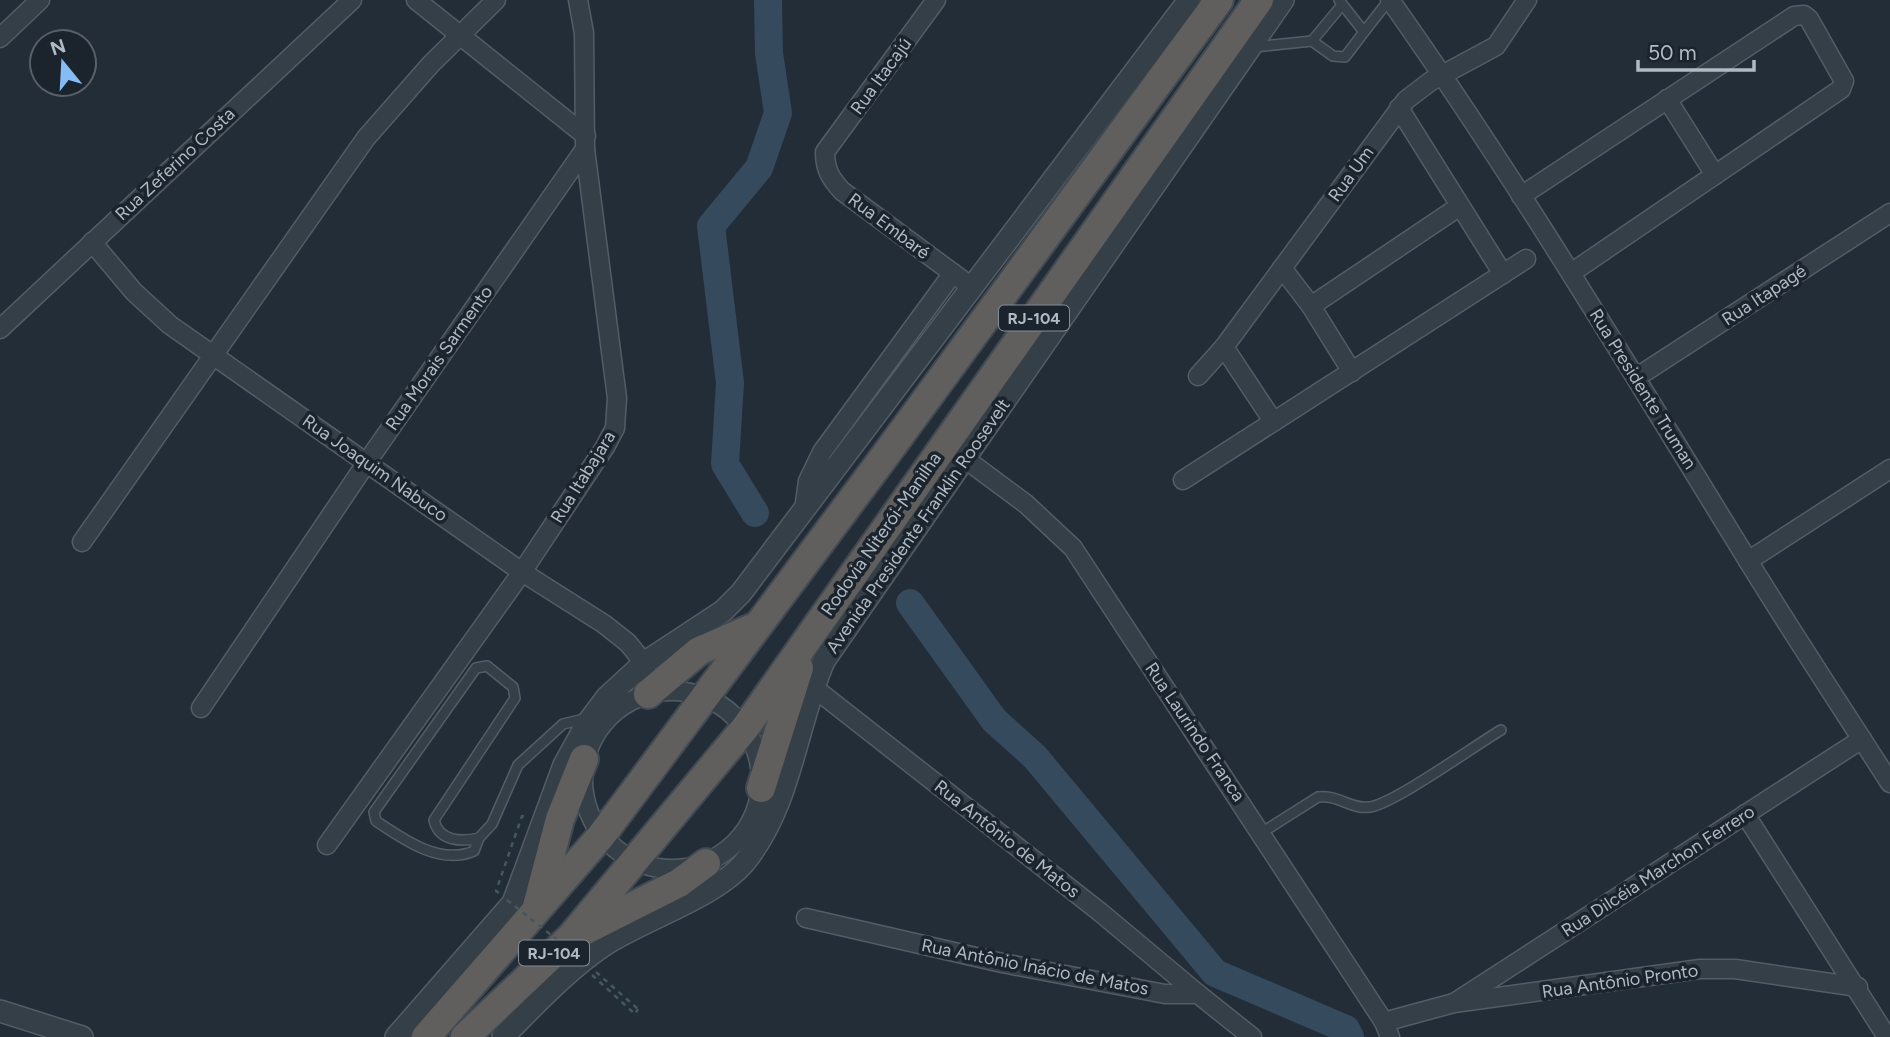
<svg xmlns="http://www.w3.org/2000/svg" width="1890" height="1037" font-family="Figtree,sans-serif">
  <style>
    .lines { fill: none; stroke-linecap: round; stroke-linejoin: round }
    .river { stroke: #364a5e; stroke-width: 28 }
    .service-casing { stroke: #535d66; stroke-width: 12 }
    .minor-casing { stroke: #535d66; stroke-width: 21 }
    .tertiary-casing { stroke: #535d66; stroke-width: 24 }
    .trunk-casing { stroke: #404a53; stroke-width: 32 }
    .path { stroke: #45595a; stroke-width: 2.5; stroke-dasharray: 5 5; stroke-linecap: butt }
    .service { stroke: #353f48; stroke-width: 9 }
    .minor { stroke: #353f48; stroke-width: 18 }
    .tertiary { stroke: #353f48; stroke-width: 21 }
    .trunk { stroke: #605f5d; stroke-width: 28 }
    .path-bridge { stroke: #45595a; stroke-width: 2.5; stroke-dasharray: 5 5; stroke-linecap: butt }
    .labels { text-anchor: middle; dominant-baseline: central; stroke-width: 7; stroke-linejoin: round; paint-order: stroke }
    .shield { fill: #1b242d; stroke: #838d97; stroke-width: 2 }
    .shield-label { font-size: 16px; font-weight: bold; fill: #b0bac4 }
    .street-label { font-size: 18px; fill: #b0bac4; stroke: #1b242d }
  </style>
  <rect width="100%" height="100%" fill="#222d37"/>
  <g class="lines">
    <!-- river -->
    <g class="river">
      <polyline points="755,513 725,464 730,383 711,226 759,168 778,113 769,53 768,0"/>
      <polyline points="910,603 994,720 1035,757 1215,973 1346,1029 1350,1037"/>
    </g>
    <defs>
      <g id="service">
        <polyline points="1364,32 1389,0"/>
        <polyline points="1312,41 1342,5"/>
        <polyline points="1254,47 1312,41 1333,56 1345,57 1364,32 1339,0"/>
        <path d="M1261,833L1318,797C1337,794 1352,810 1370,807C1395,803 1474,746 1501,730"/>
        <path d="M479,838C462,842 439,842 434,820L515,698L513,687L487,666L476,668L374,812L376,821C403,839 440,866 474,851L479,838L492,824L518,765L563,724L588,718"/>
      </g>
      <g id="minor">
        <polyline points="416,0 586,136"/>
        <path d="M936,0L825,152C825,169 830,178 842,191L973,288"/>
        <path d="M1390,0C1518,181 1631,371 1747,559C1793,634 1842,708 1890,783"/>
        <polyline points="0,38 40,0"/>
        <polyline points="1667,99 1715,175"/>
        <polyline points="1399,108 1503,274"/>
        <polyline points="1521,196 1794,16 1804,15 1809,19 1844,81 1841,89 1571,273"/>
        <polyline points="92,242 134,292 170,325 522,572 604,624 628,643 644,663 647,676"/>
        <polyline points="1282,268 1311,306 1352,372"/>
        <polyline points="1311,306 1460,206"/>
        <polyline points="0,329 352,0"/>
        <polyline points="1224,347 1273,421"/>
        <polyline points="1198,376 1224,347 1406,100 1431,81 1496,46 1527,0"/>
        <polyline points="1637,377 1890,213"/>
        <polyline points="964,458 1026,504 1073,548 1384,1022 1390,1037"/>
        <polyline points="1183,480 1526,259"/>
        <polyline points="804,510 808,481 822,452 953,273"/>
        <polyline points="82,542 366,138 431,64 496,0"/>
        <polyline points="1748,561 1890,469"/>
        <polyline points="813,687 1100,912 1198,994"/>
        <circle cx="672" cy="780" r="89"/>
        <polyline points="201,708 367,462 585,149"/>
        <polyline points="1745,814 1887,1037"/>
        <polyline points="327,845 522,572 605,447 615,428 617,398 585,149 584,33 578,0"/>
        <polyline points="806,918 1002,963 1165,994 1198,994 1252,1037"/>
        <polyline points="1454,1003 1862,739"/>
        <polyline points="1384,1022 1454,1003 1700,969 1735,969 1858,987"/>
      </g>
      <g id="tertiary">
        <polyline points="0,1011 82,1037"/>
        <polyline points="396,1037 513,903 564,765 586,725 607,697 644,663 723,611 741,593 1189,0"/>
        <path d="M503,1037C535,1005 568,969 606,944C645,919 715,897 744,863C792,804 795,728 824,661L1283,0"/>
      </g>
      <g id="trunk">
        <polyline points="648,694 699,651 757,626"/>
        <polyline points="761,788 799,668"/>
        <polyline points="536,910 560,819 584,759"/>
        <polyline points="580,933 679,883 706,863"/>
        <polyline points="426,1037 601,836 887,453 1219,0"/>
        <polyline points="465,1037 571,937 745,728 1259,0"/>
      </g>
    </defs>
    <!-- service casing -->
    <use href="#service" class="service-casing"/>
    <!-- minor casing -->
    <use href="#minor" class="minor-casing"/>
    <!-- tertiary casing -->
    <use href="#tertiary" class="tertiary-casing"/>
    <!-- trunk casing -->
    <use href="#trunk" class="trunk-casing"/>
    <!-- path -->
    <g class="path">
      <polyline points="499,893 496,891 522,816 527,817"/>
      <polyline points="596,972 638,1009"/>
      <polyline points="592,975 635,1014 638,1009"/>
    </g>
    <!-- service -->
    <use href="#service" class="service"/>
    <!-- minor -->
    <use href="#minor" class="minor"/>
    <!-- tertiary -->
    <use href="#tertiary" class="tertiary"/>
    <!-- trunk -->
    <use href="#trunk" class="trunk"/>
    <!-- path-bridge -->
    <polyline class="path-bridge" points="507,900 590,966"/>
  </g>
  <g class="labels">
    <!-- shield labels -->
    <g class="shield">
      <rect x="999" y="305.5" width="70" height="25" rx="5"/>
      <rect x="519" y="940.5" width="70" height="25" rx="5"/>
    </g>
    <g class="shield-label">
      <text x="1034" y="318">RJ-104</text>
      <text x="554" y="953">RJ-104</text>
    </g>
    <!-- street labels -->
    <g class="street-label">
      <text transform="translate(881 76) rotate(-54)">Rua Itacajú</text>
      <text transform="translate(175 164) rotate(-43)">Rua Zeferino Costa</text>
      <text transform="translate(1351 174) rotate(-54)">Rua Um</text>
      <text transform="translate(889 226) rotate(37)">Rua Embaré</text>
      <text transform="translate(1764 295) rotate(-33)">Rua Itapagé</text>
      <text transform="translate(439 358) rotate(-55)">Rua Morais Sarmento</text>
      <text transform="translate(1643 389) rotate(58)">Rua Presidente Truman</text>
      <text transform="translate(375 468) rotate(35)">Rua Joaquim Nabuco</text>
      <text transform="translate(583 477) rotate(-58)">Rua Itabajara</text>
      <text transform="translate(918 526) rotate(-55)">Avenida Presidente Franklin Roosevelt</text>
      <text transform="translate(881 534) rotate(-55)">Rodovia Niterói-Manilha</text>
      <text transform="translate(1195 732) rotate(56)">Rua Laurindo Franca</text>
      <text transform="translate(1007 839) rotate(38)">Rua Antônio de Matos</text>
      <text transform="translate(1658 871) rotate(-33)">Rua Dilcéia Marchon Ferrero</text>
      <text transform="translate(1035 967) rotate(11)">Rua Antônio Inácio de Matos</text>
      <text transform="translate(1620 981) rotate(-8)">Rua Antônio Pronto</text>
    </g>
  </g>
  <!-- north arrow -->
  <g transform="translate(63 63) rotate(342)"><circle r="33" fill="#1b242d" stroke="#576069" stroke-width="2"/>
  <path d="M0-5L12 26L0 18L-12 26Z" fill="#86bbf3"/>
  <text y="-10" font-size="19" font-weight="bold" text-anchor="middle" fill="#b0bac4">N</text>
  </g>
  <!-- scale -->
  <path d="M1638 60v10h116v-10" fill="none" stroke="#b0bac4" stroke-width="3.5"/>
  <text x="1648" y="60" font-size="21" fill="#b0bac4" stroke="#1b242d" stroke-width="5" paint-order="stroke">50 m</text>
</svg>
